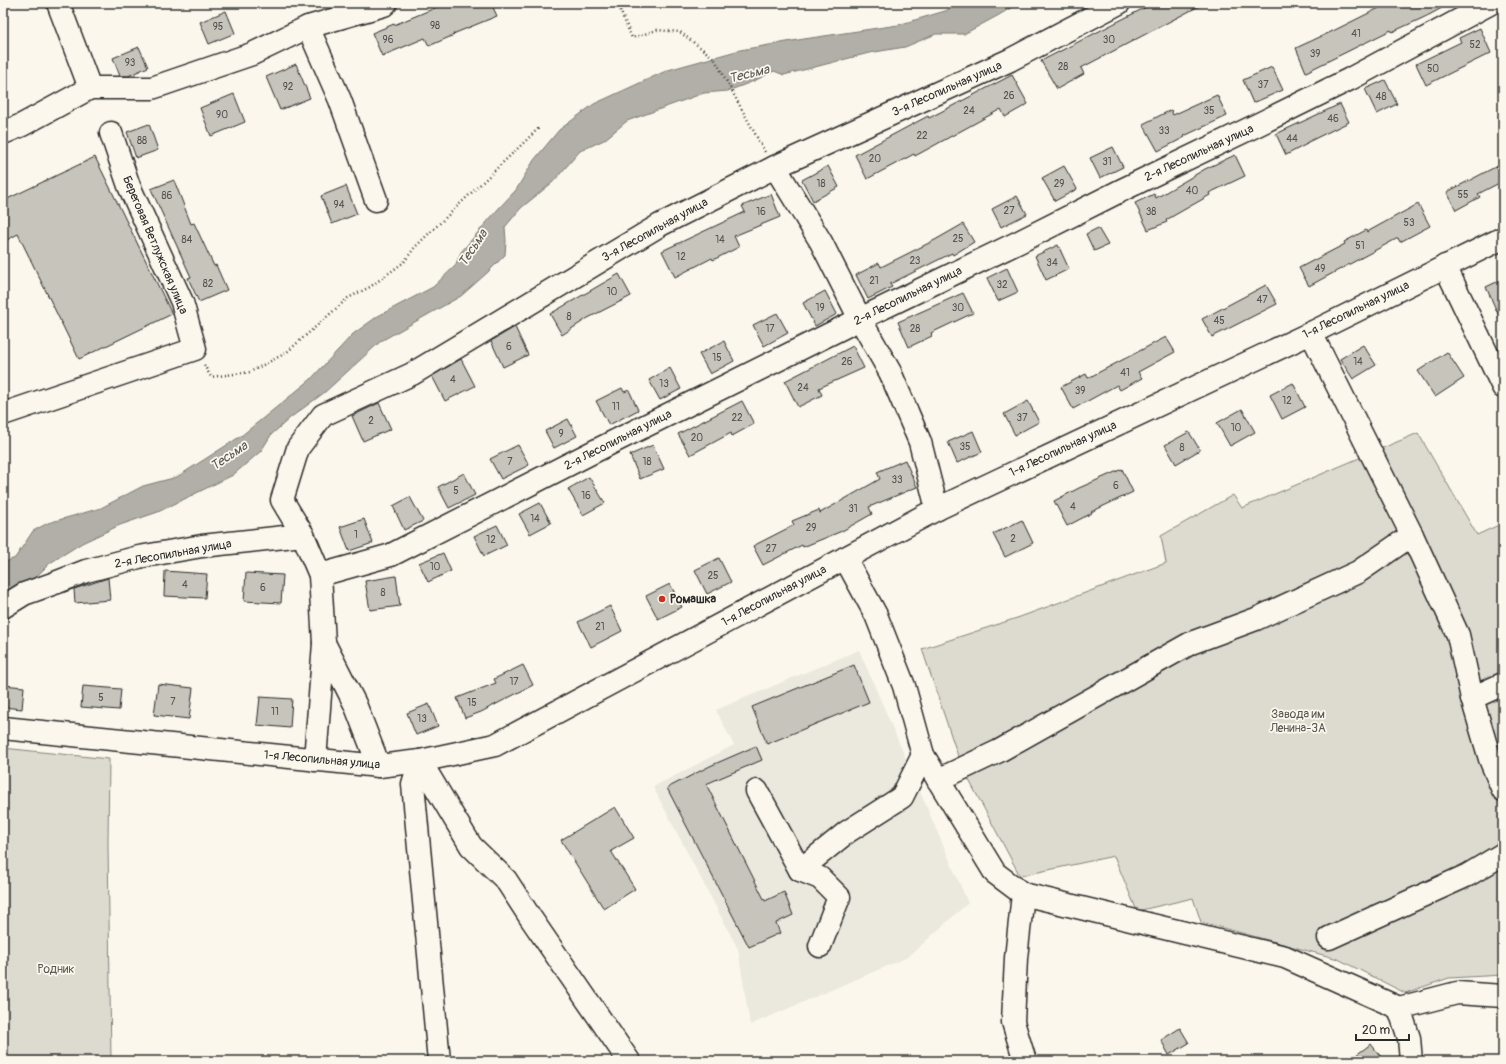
<svg xmlns="http://www.w3.org/2000/svg" width="1506" height="1064" font-family="Pangolin,sans-serif">
  <style>
    .built { fill: #ebe8de }
    .green { fill: #dddad0; stroke: #84827e }
    .water { fill: #b1afa7; stroke: #7b7a75 }
    .building { fill: #c7c4bc; stroke: #2b2b2b }
    .lines { fill: none; stroke-linecap: round; stroke-linejoin: round }
    .minor-casing { stroke: #2b2b2b; stroke-width: 25 }
    .path { stroke: #2b2b2b; stroke-width: 2.5; stroke-dasharray: 1 3; stroke-linecap: butt }
    .minor { stroke: #fbf7ec; stroke-width: 22 }
    .poi-dot { fill: #c8321e; stroke: #fbf7ec; stroke-width: 1.5 }
    .labels { text-anchor: middle; dominant-baseline: central; stroke-width: 3.5; stroke-linejoin: round; paint-order: stroke }
    .number-label { font-size: 10px; fill: #52514f }
    .street-label { font-size: 12px; fill: #2b2b2b; stroke: #fbf7ec }
    .poi-label { font-size: 12px; font-weight: bold; fill: #2b2b2b; stroke: #fbf7ec; text-anchor: start }
    .park-label { font-size: 12px; fill: #585754; stroke: #fbf7ec }
    .water-label { font-size: 13px; font-style: italic; fill: #5a5956; stroke: #fbf7ec }
  </style>
  <rect width="100%" height="100%" fill="#fbf7ec"/>
  <filter id="ink" filterUnits="userSpaceOnUse"><feTurbulence type="fractalNoise" baseFrequency=".025" numOctaves="2"/><feDisplacementMap in="SourceGraphic" scale="8" xChannelSelector="R" yChannelSelector="G"/><feConvolveMatrix kernelMatrix="1 2 1 2 8 2 1 2 1" color-interpolation-filters="sRGB"/></filter>
  <g filter="url(#ink)">
    <!-- built -->
    <polygon class="built" points="859,650 968,903 908,957 750,1025 738,949 653,787 734,745 716,710"/>
    <!-- green -->
    <g class="green">
      <polygon points="1418,433 1477,535 1503,523 1503,975 1449,978 1405,993 1338,959 1201,922 1193,898 1137,911 1114,856 1020,876 961,765 922,649 1020,617 1166,563 1161,536 1233,495 1242,508"/>
      <polygon points="3,748 109,759 108,844 111,1061 3,1061"/>
    </g>
    <!-- water -->
    <polygon class="water" points="962,3 1019,3 999,15 964,34 936,34 905,47 869,53 784,75 774,71 754,81 728,91 704,93 627,121 604,140 580,151 553,182 521,208 505,227 506,241 505,255 487,273 461,296 381,341 325,392 290,418 271,435 261,451 233,475 158,512 120,525 82,543 50,563 32,581 3,593 3,563 15,558 33,531 48,523 101,508 143,486 177,477 241,436 310,380 353,334 378,316 433,287 455,266 461,252 499,208 516,190 534,160 559,130 594,104 668,70 740,50 804,39 898,25 945,11"/>
    <!-- building -->
    <g class="building">
      <polygon points="447,3 491,3 497,16 453,34 454,35 429,46 425,38 382,56 372,33 394,24 394,25"/>
      <polygon points="1154,3 1205,3 1081,68 1084,74 1057,89 1041,61"/>
      <polygon points="1389,3 1451,3 1427,16 1392,32 1391,30 1306,72 1296,48 1335,30"/>
      <polygon points="226,11 235,33 209,44 200,22"/>
      <polygon points="1480,28 1491,53 1426,85 1416,64 1461,42 1459,38"/>
      <polygon points="139,47 148,67 128,76 120,76 113,58"/>
      <polygon points="296,64 310,98 280,110 266,77"/>
      <polygon points="1272,67 1283,90 1253,103 1243,80"/>
      <polygon points="1012,75 1028,104 1005,117 1001,109 915,156 914,154 867,179 855,155 928,116 929,118"/>
      <polygon points="1385,80 1397,104 1377,114 1365,89"/>
      <polygon points="234,94 245,122 211,136 200,108"/>
      <polygon points="1217,95 1227,116 1184,136 1185,137 1158,151 1143,124 1171,110 1173,115"/>
      <polygon points="1340,104 1349,122 1306,143 1307,144 1286,155 1276,134"/>
      <polygon points="149,124 158,150 136,158 127,132"/>
      <polygon points="1113,147 1123,167 1100,178 1090,158"/>
      <polygon points="1235,155 1245,176 1209,193 1210,195 1166,220 1167,222 1148,230 1135,203 1154,194 1156,198 1205,169"/>
      <polygon points="95,157 172,314 79,359 18,234 3,242 3,201"/>
      <polygon points="1503,163 1503,181 1478,194 1480,197 1456,210 1447,192"/>
      <polygon points="828,166 839,187 813,201 802,180"/>
      <polygon points="1064,166 1077,189 1055,201 1042,178"/>
      <polygon points="174,180 191,224 194,223 214,266 216,265 227,290 199,302 188,278 191,277 151,189"/>
      <polygon points="346,186 357,214 332,224 321,196"/>
      <polygon points="771,194 780,217 734,236 739,247 713,260 712,258 675,277 662,251 745,212 742,206"/>
      <polygon points="1017,196 1027,214 1001,227 992,209"/>
      <polygon points="1418,204 1430,226 1400,242 1398,238 1309,286 1299,268 1345,244 1344,242 1366,230 1367,232"/>
      <polygon points="963,224 974,242 953,255 952,253 890,284 892,287 868,299 856,275 879,263 881,267 935,240"/>
      <polygon points="1098,228 1108,245 1094,251 1086,234"/>
      <polygon points="1058,245 1069,269 1046,280 1035,256"/>
      <polygon points="1007,268 1018,292 998,301 987,278"/>
      <polygon points="619,274 631,296 588,318 562,335 550,314"/>
      <polygon points="1503,279 1503,325 1486,287"/>
      <polygon points="1266,285 1277,304 1212,337 1202,319"/>
      <polygon points="825,291 837,314 815,326 803,303"/>
      <polygon points="963,293 973,313 931,333 932,336 909,347 898,322"/>
      <polygon points="777,313 788,333 764,346 753,325"/>
      <polygon points="515,327 528,355 503,367 491,341"/>
      <polygon points="1166,337 1175,352 1138,372 1142,378 1120,390 1117,385 1073,409 1061,387 1086,374 1088,378"/>
      <polygon points="724,341 734,361 710,374 699,354"/>
      <polygon points="1363,345 1376,365 1353,379 1340,359"/>
      <polygon points="853,346 864,368 819,388 822,395 798,407 785,381"/>
      <polygon points="1447,352 1464,378 1435,397 1418,371"/>
      <polygon points="461,359 475,386 445,401 432,376"/>
      <polygon points="670,368 681,389 660,400 649,380"/>
      <polygon points="1293,383 1305,407 1282,419 1270,395"/>
      <polygon points="622,388 624,392 629,390 638,410 609,425 596,401"/>
      <polygon points="742,401 754,424 732,436 731,433 690,455 678,434"/>
      <polygon points="1028,401 1039,422 1015,435 1004,414"/>
      <polygon points="379,403 391,429 363,441 352,416"/>
      <polygon points="1242,409 1255,432 1230,446 1217,423"/>
      <polygon points="568,419 577,436 554,448 545,431"/>
      <polygon points="973,431 982,452 957,463 948,442"/>
      <polygon points="1189,432 1200,450 1176,464 1165,445"/>
      <polygon points="518,445 529,465 501,479 490,459"/>
      <polygon points="653,445 664,469 640,479 630,455"/>
      <polygon points="905,460 917,487 869,507 872,514 842,531 803,547 802,545 763,565 753,546 794,525 792,521 819,510 820,513 880,479 877,472"/>
      <polygon points="1122,469 1133,492 1091,512 1092,513 1067,526 1054,501 1079,488"/>
      <polygon points="464,473 475,495 449,508 438,487"/>
      <polygon points="589,477 605,503 583,515 568,489"/>
      <polygon points="410,497 423,521 404,530 393,506"/>
      <polygon points="540,503 551,523 530,534 519,514"/>
      <polygon points="364,519 373,543 349,551 340,527"/>
      <polygon points="1022,520 1033,543 1005,557 993,534"/>
      <polygon points="497,525 507,545 484,556 474,536"/>
      <polygon points="443,553 451,571 428,582 419,563"/>
      <polygon points="719,558 731,582 707,594 695,570"/>
      <polygon points="165,571 207,574 205,598 164,596"/>
      <polygon points="246,573 283,575 281,603 244,601"/>
      <polygon points="396,576 400,606 370,610 365,581"/>
      <polygon points="108,578 110,600 75,603 74,589"/>
      <polygon points="670,584 682,607 658,619 646,596"/>
      <polygon points="610,606 622,631 591,647 578,622"/>
      <polygon points="523,665 533,685 481,712 465,718 457,698 496,683 494,679"/>
      <polygon points="854,665 869,702 767,744 752,707"/>
      <polygon points="158,684 193,688 189,719 154,715"/>
      <polygon points="3,685 24,687 22,709 3,707"/>
      <polygon points="83,686 121,689 119,710 81,707"/>
      <polygon points="260,697 292,699 290,728 257,725"/>
      <polygon points="429,704 438,726 416,735 407,713"/>
      <polygon points="756,746 762,760 706,784 765,901 784,892 793,915 776,923 780,933 749,947 667,788 710,766"/>
      <polygon points="615,807 634,838 611,851 635,889 604,909 561,840"/>
      <polygon points="1180,1028 1189,1043 1169,1055 1161,1040"/>
      <polygon points="1371,1044 1384,1061 1348,1061"/>
    </g>
    <g class="lines">
      <defs>
        <g id="minor">
          <polyline points="58,3 90,88"/>
          <polyline points="308,27 340,100 376,200"/>
          <polyline points="3,133 22,125 90,88 152,88 252,54 308,27 384,5 386,3"/>
          <polyline points="775,167 821,242 860,319 890,372 920,442 937,509"/>
          <polyline points="1445,266 1503,387"/>
          <polyline points="1311,333 1412,535 1458,635 1472,698 1490,759 1503,790"/>
          <polyline points="3,414 195,349 182,302 129,186 111,133"/>
          <polyline points="845,558 876,615 904,686 923,755 995,873 1023,894 1285,957 1399,1008"/>
          <polyline points="320,575 391,555 595,451 860,319 1019,242 1122,190 1257,125 1350,79 1491,3"/>
          <polyline points="3,607 24,594 55,583 86,571 139,557 202,546 303,535"/>
          <polyline points="324,643 355,704 379,766"/>
          <polyline points="1472,698 1503,684"/>
          <polyline points="3,728 379,766 420,761 495,745 937,509 1311,333 1503,238"/>
          <polyline points="315,760 324,643 320,575 303,535 282,500 298,448 323,415 412,374 660,225 775,167 1010,60 1119,3"/>
          <polyline points="420,761 471,846 506,880 530,917 629,1061"/>
          <polyline points="420,761 413,784 439,1061"/>
          <polyline points="938,780 999,751 1191,643 1256,619 1358,572 1412,535"/>
          <polyline points="757,791 800,870 847,832 902,797 923,755"/>
          <polyline points="800,870 820,878 839,897 820,946"/>
          <polyline points="1023,894 1016,958 1013,1022 1025,1061"/>
          <polyline points="1329,938 1468,875 1503,854"/>
          <polyline points="1411,1061 1409,1038 1399,1008 1457,993 1503,996"/>
        </g>
      </defs>
      <!-- minor casing -->
      <use href="#minor" class="minor-casing"/>
      <!-- path -->
      <g class="path">
        <polyline points="617,3 632,38 657,30 680,32 714,58 765,152"/>
        <polyline points="204,365 211,377 250,372 286,353 348,298 370,287 404,262 415,247 540,127"/>
      </g>
      <!-- minor -->
      <use href="#minor" class="minor"/>
    </g>
  </g>
  <!-- markers -->
  <circle class="poi-dot" cx="662" cy="599" r="4"/>
  <g class="labels">
    <!-- number labels -->
    <g class="number-label">
      <text x="435" y="26">98</text>
      <text x="218" y="27">95</text>
      <text x="1356" y="34">41</text>
      <text x="388" y="40">96</text>
      <text x="1109" y="40">30</text>
      <text x="1475" y="45">52</text>
      <text x="1315" y="54">39</text>
      <text x="130" y="63">93</text>
      <text x="1063" y="67">28</text>
      <text x="1433" y="69">50</text>
      <text x="1263" y="85">37</text>
      <text x="288" y="87">92</text>
      <text x="1009" y="96">26</text>
      <text x="1381" y="97">48</text>
      <text x="969" y="111">24</text>
      <text x="1209" y="111">35</text>
      <text x="222" y="115">90</text>
      <text x="1333" y="119">46</text>
      <text x="1164" y="131">33</text>
      <text x="922" y="136">22</text>
      <text x="1292" y="139">44</text>
      <text x="142" y="141">88</text>
      <text x="875" y="159">20</text>
      <text x="1107" y="162">31</text>
      <text x="821" y="184">18</text>
      <text x="1059" y="184">29</text>
      <text x="1192" y="191">40</text>
      <text x="1463" y="195">55</text>
      <text x="167" y="196">86</text>
      <text x="339" y="205">94</text>
      <text x="1009" y="211">27</text>
      <text x="761" y="212">16</text>
      <text x="1151" y="212">38</text>
      <text x="1409" y="223">53</text>
      <text x="958" y="239">25</text>
      <text x="187" y="240">84</text>
      <text x="720" y="240">14</text>
      <text x="1360" y="246">51</text>
      <text x="681" y="257">12</text>
      <text x="915" y="261">23</text>
      <text x="1052" y="263">34</text>
      <text x="1320" y="269">49</text>
      <text x="874" y="281">21</text>
      <text x="208" y="284">82</text>
      <text x="1002" y="285">32</text>
      <text x="612" y="292">10</text>
      <text x="1262" y="300">47</text>
      <text x="820" y="308">19</text>
      <text x="958" y="308">30</text>
      <text x="569" y="317">8</text>
      <text x="1219" y="321">45</text>
      <text x="770" y="329">17</text>
      <text x="915" y="329">28</text>
      <text x="509" y="347">6</text>
      <text x="717" y="358">15</text>
      <text x="847" y="362">26</text>
      <text x="1358" y="362">14</text>
      <text x="1125" y="373">41</text>
      <text x="453" y="380">4</text>
      <text x="664" y="384">13</text>
      <text x="803" y="388">24</text>
      <text x="1080" y="391">39</text>
      <text x="1287" y="401">12</text>
      <text x="616" y="407">11</text>
      <text x="737" y="418">22</text>
      <text x="1022" y="418">37</text>
      <text x="371" y="421">2</text>
      <text x="1236" y="428">10</text>
      <text x="561" y="434">9</text>
      <text x="697" y="438">20</text>
      <text x="965" y="447">35</text>
      <text x="1182" y="448">8</text>
      <text x="510" y="462">7</text>
      <text x="647" y="462">18</text>
      <text x="897" y="480">33</text>
      <text x="1116" y="486">6</text>
      <text x="456" y="491">5</text>
      <text x="586" y="496">16</text>
      <text x="1073" y="507">4</text>
      <text x="853" y="509">31</text>
      <text x="535" y="519">14</text>
      <text x="811" y="528">29</text>
      <text x="356" y="535">1</text>
      <text x="1013" y="539">2</text>
      <text x="491" y="540">12</text>
      <text x="771" y="549">27</text>
      <text x="435" y="567">10</text>
      <text x="713" y="576">25</text>
      <text x="185" y="585">4</text>
      <text x="263" y="588">6</text>
      <text x="383" y="593">8</text>
      <text x="600" y="627">21</text>
      <text x="514" y="682">17</text>
      <text x="101" y="698">5</text>
      <text x="173" y="702">7</text>
      <text x="472" y="703">15</text>
      <text x="275" y="712">11</text>
      <text x="422" y="719">13</text>
    </g>
    <!-- street labels -->
    <g class="street-label">
      <text transform="translate(947 89) rotate(-24)">3-я Лесопильная улица</text>
      <text transform="translate(1199 153) rotate(-25)">2-я Лесопильная улица</text>
      <text transform="translate(655 230) rotate(-29)">3-я Лесопильная улица</text>
      <text transform="translate(155 245) rotate(67)">Береговая Ветлужская улица</text>
      <text transform="translate(908 296) rotate(-26)">2-я Лесопильная улица</text>
      <text transform="translate(1356 310) rotate(-26)">1-я Лесопильная улица</text>
      <text transform="translate(618 440) rotate(-27)">2-я Лесопильная улица</text>
      <text transform="translate(1063 449) rotate(-25)">1-я Лесопильная улица</text>
      <text transform="translate(173 554) rotate(-10)">2-я Лесопильная улица</text>
      <text transform="translate(774 596) rotate(-28)">1-я Лесопильная улица</text>
      <text transform="translate(322 760) rotate(5)">1-я Лесопильная улица</text>
    </g>
    <!-- poi labels -->
    <g class="poi-label">
      <text x="670" y="599">Ромашка</text>
    </g>
    <!-- park labels -->
    <g class="park-label">
      <text x="1298" y="714">Завода им<tspan x="1298" dy="14">Ленина-3А</tspan></text>
      <text x="56" y="969">Родник</text>
    </g>
    <!-- water labels -->
    <g class="water-label">
      <text transform="translate(749 74) rotate(-14)">Тесьма</text>
      <text transform="translate(473 248) rotate(-56)">Тесьма</text>
      <text transform="translate(229 456) rotate(-34)">Тесьма</text>
    </g>
  </g>
  <!-- margin -->
  <rect width="1506" height="1064" fill="none" stroke="#fbf7ec" stroke-width="16"/>
  <rect x="8" y="8" width="1490" height="1048" fill="none" stroke="#2b2b2b" stroke-width="1.5" filter="url(#ink)"/>
  <!-- scale -->
  <path d="M1356 1034v6h53v-6" fill="none" stroke="#2b2b2b" stroke-width="2"/>
  <text x="1362" y="1034" font-size="12" fill="#2b2b2b" stroke="#fbf7ec" stroke-width="3" paint-order="stroke">20 m</text>
</svg>
